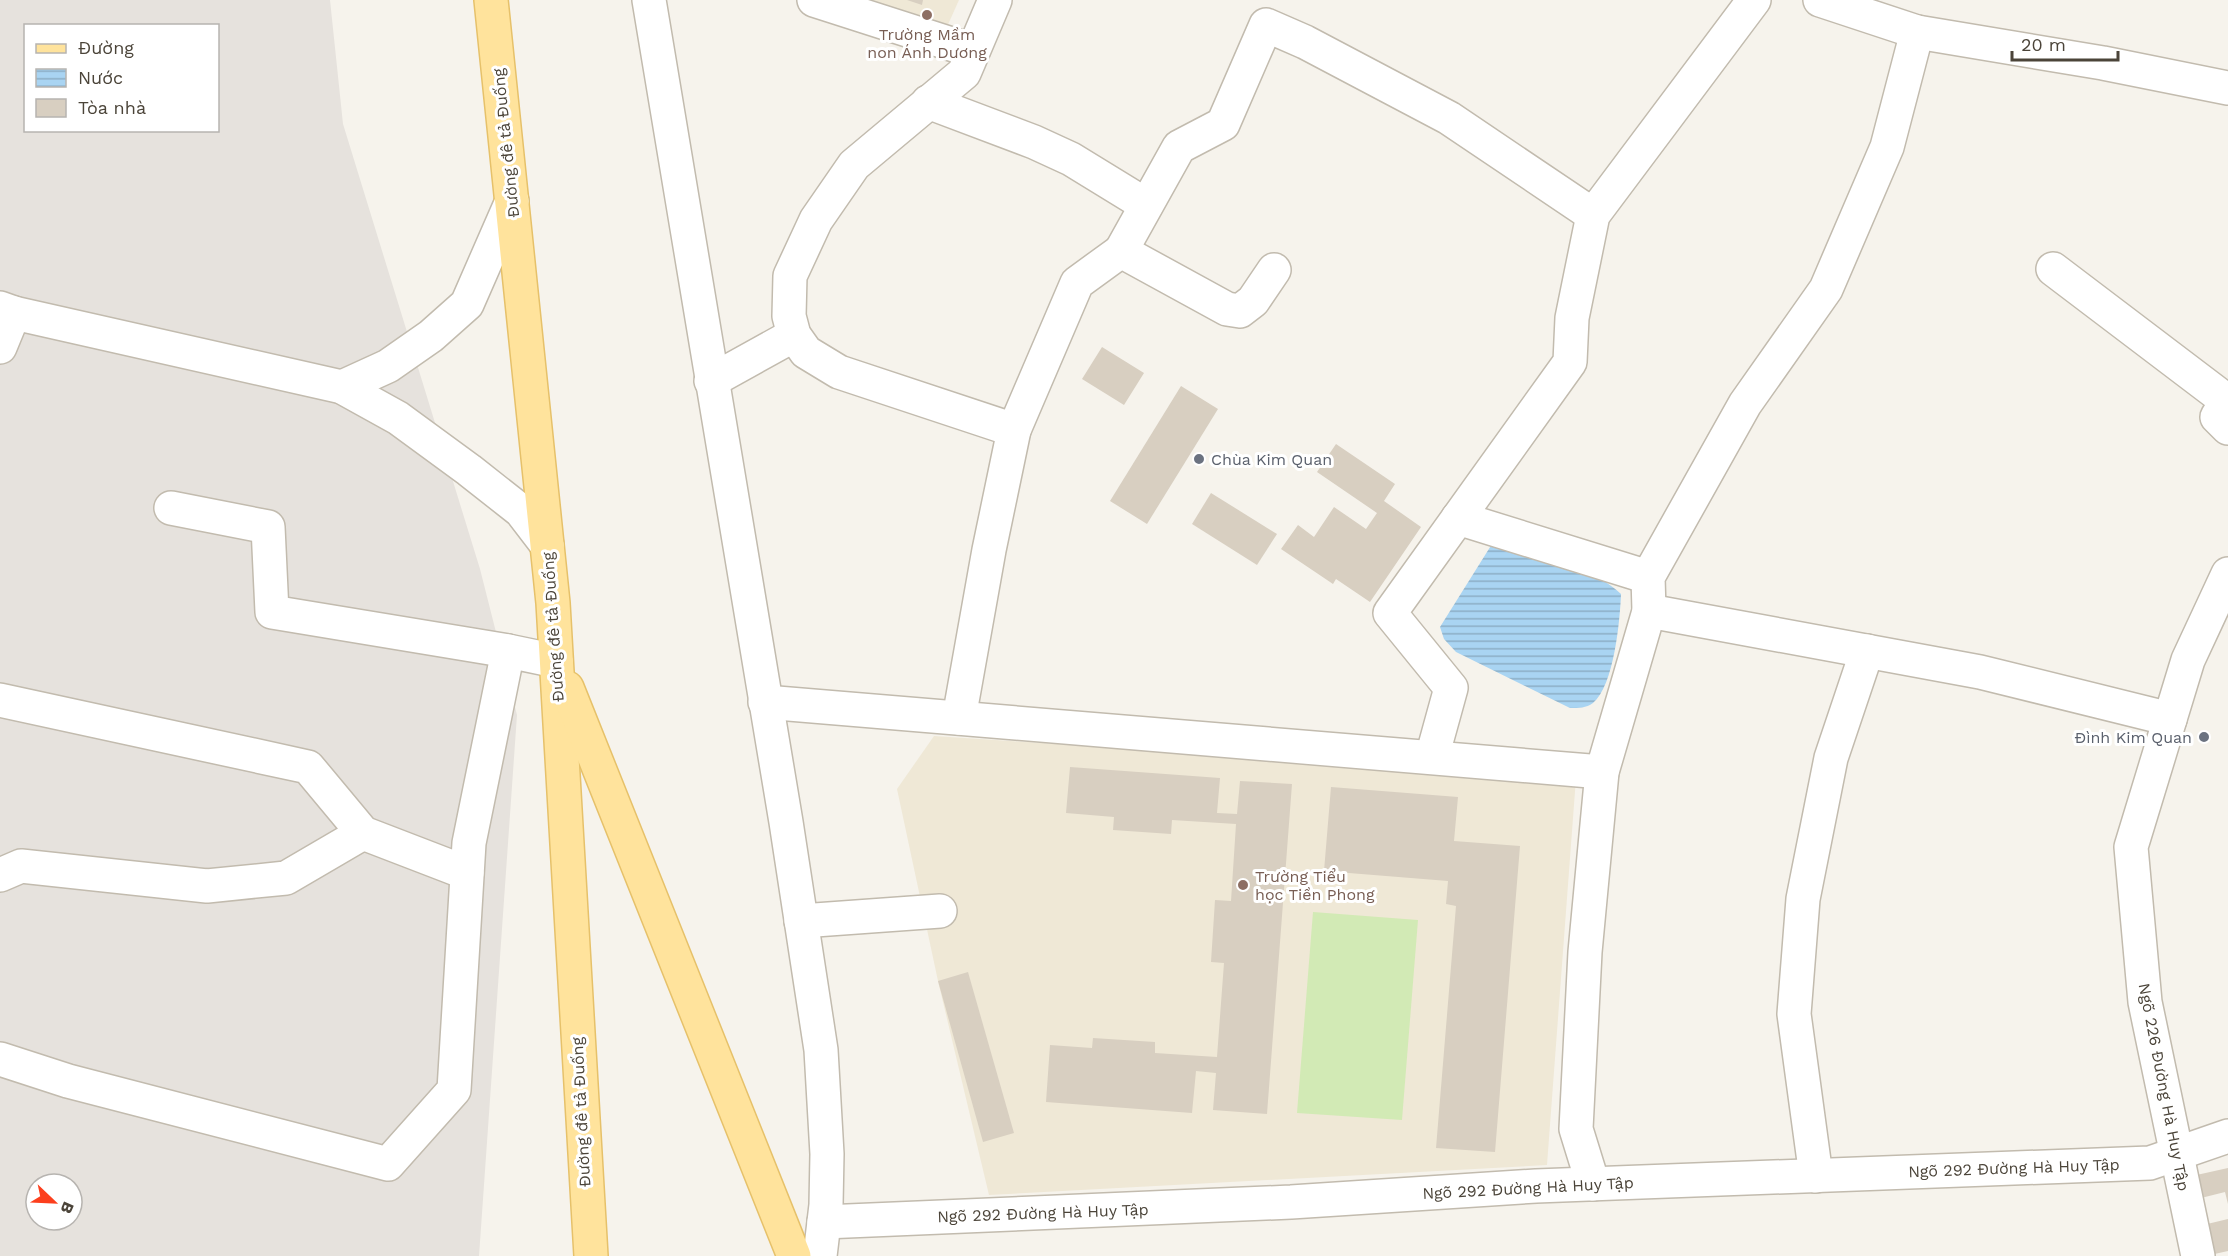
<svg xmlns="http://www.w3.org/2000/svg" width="2228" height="1256" font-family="'Work Sans',sans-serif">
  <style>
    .industrial { fill: #e6e2dd; fill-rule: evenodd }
    .education { fill: #efe8d6 }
    .garden { fill: #d2eab5 }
    .water { fill: url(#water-rules) }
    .building { fill: #d8cfc1 }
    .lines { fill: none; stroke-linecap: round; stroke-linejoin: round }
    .minor-casing { stroke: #c2bbae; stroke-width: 36 }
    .major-casing { stroke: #e6c16a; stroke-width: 36 }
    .minor { stroke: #fff; stroke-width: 33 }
    .major { stroke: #ffe39c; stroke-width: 33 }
    .education-dot { fill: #8d6e63; stroke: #fff; stroke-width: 2 }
    .worship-dot { fill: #6b7280; stroke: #fff; stroke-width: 2 }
    .labels { text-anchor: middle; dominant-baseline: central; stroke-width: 6; stroke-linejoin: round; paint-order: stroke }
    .education-label { font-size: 16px; fill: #785e54; stroke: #fff }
    .street-label { font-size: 16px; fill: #4b4439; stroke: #fff }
    .worship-label { font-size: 16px; fill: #5b616d; stroke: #fff; text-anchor: start }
  </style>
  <defs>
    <pattern id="water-rules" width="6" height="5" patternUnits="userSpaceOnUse" patternTransform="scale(1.5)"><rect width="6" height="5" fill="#a9d4f2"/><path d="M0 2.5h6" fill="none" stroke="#8caec5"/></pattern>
  </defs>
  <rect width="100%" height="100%" fill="#f6f3ec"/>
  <!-- industrial -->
  <path class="industrial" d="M0,0H330L343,124L480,569L517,715L479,1256H0ZM26,26H218V130H26ZM36,1184H72V1220H36Z"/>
  <!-- education -->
  <g class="education">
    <polygon points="856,0 959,0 946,29"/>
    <polygon points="934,736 1576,778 1547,1165 989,1195 938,981 897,789"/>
  </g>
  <!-- garden -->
  <polygon class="garden" points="1313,912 1418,920 1402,1120 1297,1113"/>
  <!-- water -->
  <path class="water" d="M1492,544C1533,554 1589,564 1621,594C1620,620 1614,686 1593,703C1586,708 1579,708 1570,708L1456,652L1444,639L1440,627Z"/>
  <!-- building -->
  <g class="building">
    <polygon points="907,0 923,0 922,5"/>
    <polygon points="1102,347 1144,373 1124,405 1082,379"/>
    <polygon points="1181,386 1218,409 1147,524 1110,501"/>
    <polygon points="1336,444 1395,484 1384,501 1421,527 1370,602 1336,579 1333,584 1281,549 1298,525 1314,537 1334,507 1366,529 1377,513 1317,472"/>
    <polygon points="1211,493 1277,534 1257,565 1192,524"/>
    <polygon points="1070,767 1220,778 1217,813 1237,814 1240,781 1292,784 1267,1114 1213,1110 1216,1073 1196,1071 1192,1113 1046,1102 1050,1045 1092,1048 1093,1038 1155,1042 1155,1053 1217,1057 1224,963 1211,962 1215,900 1231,901 1236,824 1172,820 1171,834 1113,830 1114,817 1066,813"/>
    <polygon points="1331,787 1458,797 1454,841 1520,846 1495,1152 1436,1148 1456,906 1446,904 1448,881 1324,871"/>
    <polygon points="968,972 1014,1133 983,1142 938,981"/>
    <polygon points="2228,1168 2228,1204 2225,1192 2197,1199 2192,1176"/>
    <polygon points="2228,1219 2228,1251 2210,1255 2203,1225"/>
  </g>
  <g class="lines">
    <defs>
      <g id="minor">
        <polyline points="649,0 786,822 821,1050 827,1154 826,1205 820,1256"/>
        <polyline points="814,0 973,51"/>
        <polyline points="995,0 964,73 854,165 816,220 790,276 789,316 794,335 806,352 839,372 1014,430"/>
        <polyline points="1820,0 1917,32 2103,63 2228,88"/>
        <polyline points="928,102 1034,142 1071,159 1146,205"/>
        <polyline points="1121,251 1179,147 1223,124 1266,25 1305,42 1449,118 1593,215"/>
        <polyline points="2053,269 2227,401"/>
        <polyline points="0,308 14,313 342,387 398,418 469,470 521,511 547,545"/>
        <polyline points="0,347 14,313"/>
        <polyline points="711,381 794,335"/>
        <polyline points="342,387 388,366 431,336 467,304 512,201"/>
        <polyline points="2228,399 2217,417 2228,428"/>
        <polyline points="171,508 268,527 272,612 508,651"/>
        <polyline points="1458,518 1648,577"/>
        <polyline points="1649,611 1980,672 2170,719"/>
        <polyline points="0,700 308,767 363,833 467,873"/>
        <polyline points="765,702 1602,772"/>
        <polyline points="959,718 989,550 1014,430 1077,283 1121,251 1227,309 1240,311 1253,301 1274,270"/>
        <polyline points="1432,757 1451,688 1390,613 1570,362 1572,318 1593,215 1754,0"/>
        <polyline points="0,875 21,866 207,886 286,878 363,833"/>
        <polyline points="801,921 940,911"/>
        <polyline points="0,1059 68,1081 388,1164 454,1090 469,843 508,651 556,661"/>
        <polyline points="1816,1176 1794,1014 1803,899 1831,758 1867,651"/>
        <polyline points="1593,1184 1576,1129 1585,952 1602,772 1649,611 1648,577 1745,404 1826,289 1887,147 1917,32"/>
        <polyline points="824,1222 1291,1202 1536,1186 2150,1163 2228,1136"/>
        <polyline points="2198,1256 2145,1002 2131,847 2188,660 2228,574"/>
      </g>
      <g id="major">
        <polyline points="491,0 553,603 591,1256"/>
        <polyline points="567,688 794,1256"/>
      </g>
    </defs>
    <!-- minor casing -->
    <use href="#minor" class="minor-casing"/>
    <!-- major casing -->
    <use href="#major" class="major-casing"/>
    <!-- minor -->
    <use href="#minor" class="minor"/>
    <!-- major -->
    <use href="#major" class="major"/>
  </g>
  <!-- markers -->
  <g class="education-dot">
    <circle cx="927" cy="15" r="6"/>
    <circle cx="1243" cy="885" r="6"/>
  </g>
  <g class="worship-dot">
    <circle cx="1199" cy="459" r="6"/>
    <circle cx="2204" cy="737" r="6"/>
  </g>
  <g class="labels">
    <!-- education labels -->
    <g class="education-label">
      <text x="927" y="34">Trường Mầm<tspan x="927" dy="18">non Ánh Dương</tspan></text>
      <text x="1255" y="876" text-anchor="start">Trường Tiểu<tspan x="1255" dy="18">học Tiền Phong</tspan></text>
    </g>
    <!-- street labels -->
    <g class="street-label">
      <text transform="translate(506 143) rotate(-96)">Đường đê tả Đuống</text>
      <text transform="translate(553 627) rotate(-94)">Đường đê tả Đuống</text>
      <text transform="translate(2164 1087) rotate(79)">Ngõ 226 Đường Hà Huy Tập</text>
      <text transform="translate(581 1112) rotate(-93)">Đường đê tả Đuống</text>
      <text transform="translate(2014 1168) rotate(-2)">Ngõ 292 Đường Hà Huy Tập</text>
      <text transform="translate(1528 1188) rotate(-3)">Ngõ 292 Đường Hà Huy Tập</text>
      <text transform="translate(1043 1213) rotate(-2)">Ngõ 292 Đường Hà Huy Tập</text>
    </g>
    <!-- worship labels -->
    <g class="worship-label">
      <text x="1211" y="459">Chùa Kim Quan</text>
      <text x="2192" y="737" text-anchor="end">Đình Kim Quan</text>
    </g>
  </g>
  <!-- legend -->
  <rect x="24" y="24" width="195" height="108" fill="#ffffff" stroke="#b7b4b0" stroke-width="1.5"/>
  <rect x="36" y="44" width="30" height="9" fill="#ffe39c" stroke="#b7b4b0" stroke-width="1.5"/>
  <text x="78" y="54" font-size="18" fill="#4b4439">Đường</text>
  <rect x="36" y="69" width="30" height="18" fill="url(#water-rules)" stroke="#b7b4b0" stroke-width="1.5"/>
  <text x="78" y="84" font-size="18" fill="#4b4439">Nước</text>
  <rect x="36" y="99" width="30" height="18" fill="#d8cfc1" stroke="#b7b4b0" stroke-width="1.5"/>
  <text x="78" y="114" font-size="18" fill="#4b4439">Tòa nhà</text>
  <!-- north arrow -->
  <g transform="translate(54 1202) rotate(113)"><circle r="28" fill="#ffffff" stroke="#b7b4b0" stroke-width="1.5"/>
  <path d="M0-4.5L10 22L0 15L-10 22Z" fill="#fc3f1d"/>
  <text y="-9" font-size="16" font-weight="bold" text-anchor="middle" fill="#4b4439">B</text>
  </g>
  <!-- scale -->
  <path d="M2012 51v9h106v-9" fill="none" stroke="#4b4439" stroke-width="3"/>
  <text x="2021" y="51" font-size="18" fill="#4b4439" stroke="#ffffff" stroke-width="4.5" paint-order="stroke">20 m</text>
</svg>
